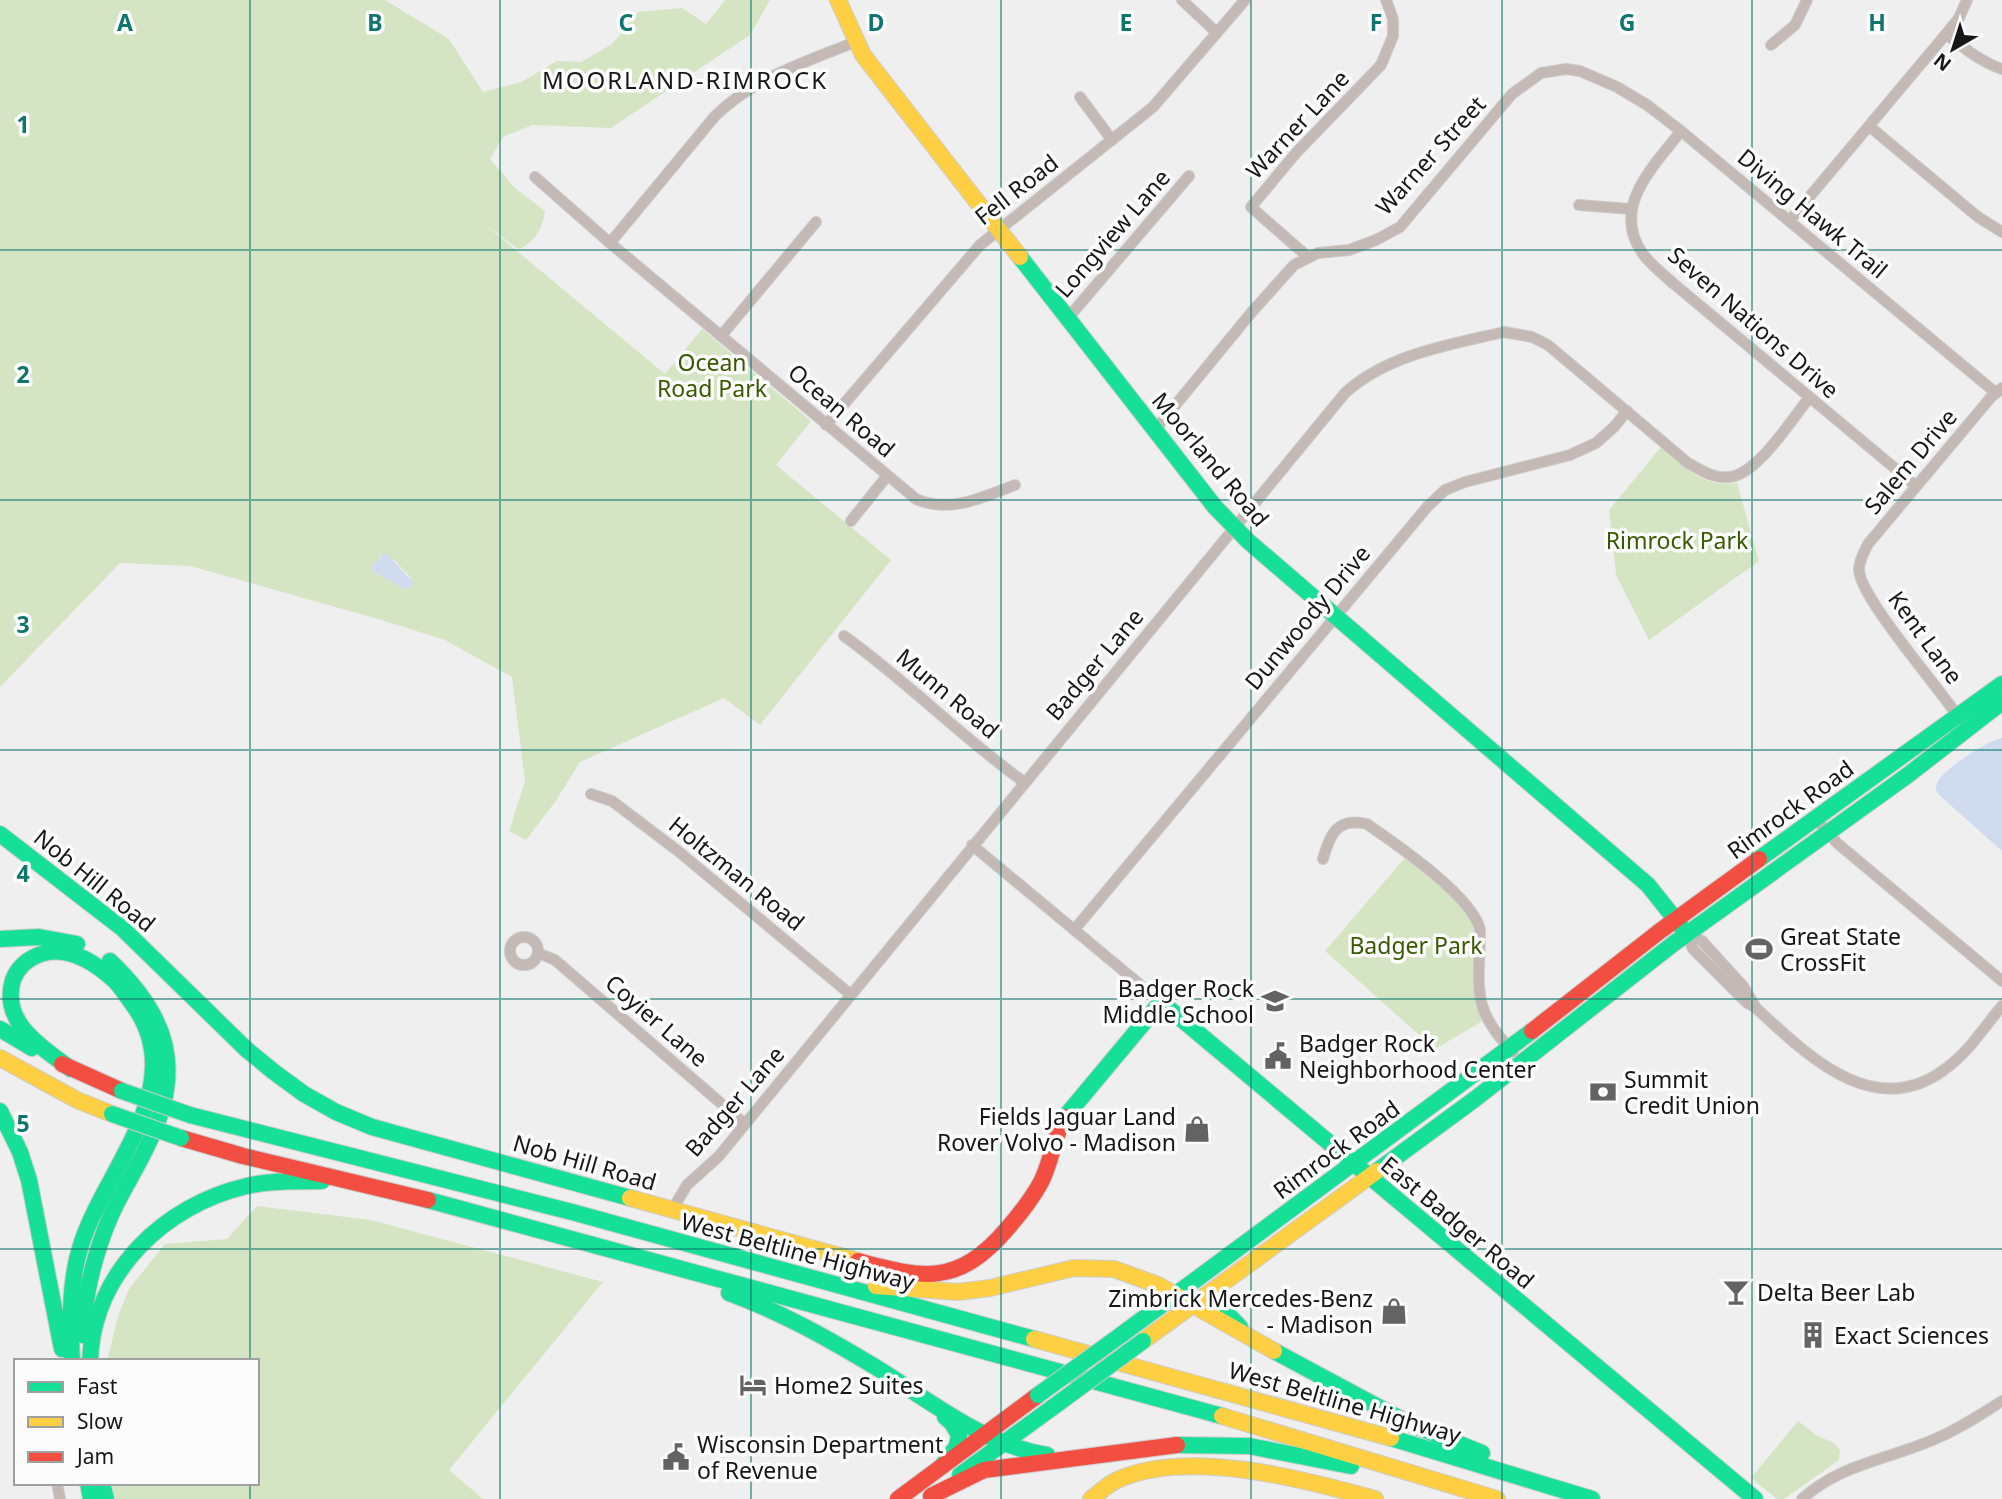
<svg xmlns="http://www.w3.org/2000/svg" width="2002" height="1499" font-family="'Noto Sans',sans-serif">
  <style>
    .green { fill: #d5e5c4; fill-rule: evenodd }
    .water { fill: #cfdcf0 }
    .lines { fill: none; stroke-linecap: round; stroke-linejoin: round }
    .street-casing { stroke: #cccccd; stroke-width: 12 }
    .fast-casing { stroke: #cccccd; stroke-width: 18 }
    .slow-casing { stroke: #cccccd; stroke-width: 18 }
    .jam-casing { stroke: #cccccd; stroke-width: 18 }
    .street { stroke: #c4b9b4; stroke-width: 10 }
    .fast { stroke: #16e098; stroke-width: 16 }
    .slow { stroke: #ffcf43; stroke-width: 16 }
    .jam { stroke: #f24e42; stroke-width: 16 }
    .fast-bridge-casing { stroke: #cccccd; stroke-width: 18; stroke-linecap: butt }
    .fast-bridge { stroke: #16e098; stroke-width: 16 }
    .grid { fill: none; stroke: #0f766e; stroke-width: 2; stroke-opacity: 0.55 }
    .labels { text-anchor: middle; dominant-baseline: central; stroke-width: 7; stroke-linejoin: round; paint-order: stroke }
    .street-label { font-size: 23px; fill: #171718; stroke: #fcfcfd }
    .park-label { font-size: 23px; fill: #395900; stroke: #fcfcfd }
    .poi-label { font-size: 23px; fill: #171718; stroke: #fcfcfd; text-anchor: start }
    .neighbourhood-label { font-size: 24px; letter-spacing: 2px; fill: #171718; stroke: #fcfcfd }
    .grid-label { font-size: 23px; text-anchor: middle; font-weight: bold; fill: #0f766e; stroke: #fcfcfd; stroke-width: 7; stroke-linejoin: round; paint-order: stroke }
  </style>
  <rect width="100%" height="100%" fill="#efefef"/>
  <!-- green -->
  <g class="green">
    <path d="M0,0H385L449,39L483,92L521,82L557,61L581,62L612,44L638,12L682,8L706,24L725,0H770L750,35L611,128L532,125L503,137L490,159L515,188L545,211C543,228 534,244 518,249L482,222L665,374L702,329L811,421L776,465L891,560L760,725L724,698L580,762L555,802L526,840L509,831L525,781L512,677L445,640L378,619L190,566L120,563L0,687ZM381,555L395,561L411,578L406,590L392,580L376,574L377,562Z"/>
    <path d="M1661,447C1687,468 1702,488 1737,483L1759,561L1649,640L1616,575L1609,510Z"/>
    <polygon points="1408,854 1478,921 1486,1019 1435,1049 1325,951"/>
    <polygon points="257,1206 371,1220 603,1282 449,1470 483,1499 113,1499 110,1483 257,1483 257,1361 107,1361 118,1316 129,1289 165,1244 227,1239"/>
    <polygon points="1798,1421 1816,1435 1834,1443 1840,1450 1839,1460 1784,1499 1777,1499 1751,1478"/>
  </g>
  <!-- water -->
  <g class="water">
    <path d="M386,553L414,583L406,590C397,584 372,572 371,570C371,565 375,564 378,561C384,553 377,557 386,553Z"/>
    <path d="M2002,738V851L1938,794C1936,789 1935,788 1937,783C1942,770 1988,740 2002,738Z"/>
  </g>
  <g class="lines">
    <defs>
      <g id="street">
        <polyline points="1182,0 1217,33"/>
        <path d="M1946,34C1964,48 1981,62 2002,69"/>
        <polyline points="1771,45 1795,25 1807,0"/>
        <polyline points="1080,97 1112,140"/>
        <polyline points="1869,126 1978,217 2002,232"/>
        <path d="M1681,131C1653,167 1610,208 1643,254C1651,265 1664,275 1674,284L1915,485"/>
        <path d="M535,177L610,243L916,499C950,514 983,497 1015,485"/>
        <polyline points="1579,205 1630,209"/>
        <polyline points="1790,220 1946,34 1959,18 1967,0"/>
        <path d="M610,243L715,116C754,78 805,62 855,42"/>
        <polyline points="1308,257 1251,207 1296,153 1381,65 1393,36 1393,19 1386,0"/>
        <polyline points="1068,318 1189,176"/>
        <polyline points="721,336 816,222"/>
        <polyline points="826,425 980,245 1153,107 1245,0"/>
        <polyline points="1155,430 1251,313 1294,265 1318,253 1349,250 1376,240 1400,227 1512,94 1541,73 1566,69 1580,71 1617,87 1647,105 1681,131 1996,393"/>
        <polyline points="851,521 887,476"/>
        <path d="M844,636C907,681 961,737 1024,782"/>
        <path d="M1961,721C1943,692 1858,596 1859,569C1859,561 1864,552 1868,544L1992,396L2002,388"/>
        <polyline points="591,794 612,801 678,851 850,994"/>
        <polyline points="1815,818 1837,843 2002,981"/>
        <polyline points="972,845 1161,1002"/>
        <path d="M1323,859C1330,834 1337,817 1367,824C1397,845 1471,895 1480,929C1480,987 1469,1007 1513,1052"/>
        <polyline points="1074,930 1428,506 1445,490 1465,482 1570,455 1596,443 1614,427 1627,411"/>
        <path d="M1687,934L1693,949L1746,1002L1756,1008C1808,1056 1877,1125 1949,1066C1970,1050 1985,1026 2002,1006"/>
        <polyline points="1687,934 1702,941 1743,986 1756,1008"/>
        <circle cx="524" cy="951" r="14"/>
        <polyline points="538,953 555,960 745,1124"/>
        <path d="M672,1210L687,1185L719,1156L1345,393C1388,354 1449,345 1504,332L1532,337L1548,345L1688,463C1701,470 1713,479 1729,477C1757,475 1792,419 1809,398"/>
        <polyline points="57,1483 60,1499"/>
        <path d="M1802,1499C1840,1464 1890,1459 1935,1439C1959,1429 1980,1415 2002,1401"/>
      </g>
      <g id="fast">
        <polyline points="1020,257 1215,507 1248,541 1648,885 1687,934"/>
        <polyline points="0,834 123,929 246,1049 274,1072 304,1094 336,1112 372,1127 630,1198"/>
        <polyline points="1759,859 2002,684"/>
        <polyline points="0,939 39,937 77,944"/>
        <polyline points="0,1029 32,1048"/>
        <path d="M71,1069C43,1048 0,1023 13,980C19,964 33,955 49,952C73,948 98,965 115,981C122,988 128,998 134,1006C191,1086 105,1169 81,1245C69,1282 70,1323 72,1361"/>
        <polyline points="0,1111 20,1152 29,1180 62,1349"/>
        <polyline points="190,1115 572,1212 1034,1339"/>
        <polyline points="1065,1117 1161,1002 1755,1499"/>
        <polyline points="1377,1171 1475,1099 1673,944 1908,775 2002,702"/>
        <polyline points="428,1200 1222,1416"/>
        <path d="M1221,1285C1215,1303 1228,1315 1240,1327"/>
        <path d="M729,1293C781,1312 829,1339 877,1368C930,1401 984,1445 1047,1455"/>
        <path d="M82,1335C85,1293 94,1254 111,1215C122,1191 137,1168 148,1144C185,1069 168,1016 110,961"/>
        <polyline points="1121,1335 1532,1031"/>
        <polyline points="1274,1351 1410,1424 1482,1453"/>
        <path d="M90,1361C93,1273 164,1205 247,1186C271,1180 297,1182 322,1181"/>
        <polyline points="1391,1438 1592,1499"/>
        <polyline points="1177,1445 1249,1446 1351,1466"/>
        <polyline points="943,1465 957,1446 959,1435 952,1423 945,1417"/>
        <polyline points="960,1475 1060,1402"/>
        <polyline points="88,1483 91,1499"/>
        <polyline points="102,1483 106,1499"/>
      </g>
      <g id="slow">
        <polyline points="838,0 863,55 1020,257"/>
        <polyline points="0,1058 77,1100 112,1114"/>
        <polyline points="630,1198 858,1261"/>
        <polyline points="876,1286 958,1292 990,1288 1074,1268 1114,1269 1158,1285 1274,1351"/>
        <polyline points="1034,1339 1391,1438"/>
        <polyline points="1143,1341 1377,1171"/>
        <polyline points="1222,1416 1497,1499"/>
        <path d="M1091,1499C1099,1493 1108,1484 1117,1480C1188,1448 1303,1479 1375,1499"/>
      </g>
      <g id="jam">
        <polyline points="1532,1031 1660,931 1759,859"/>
        <polyline points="62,1064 122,1091"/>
        <polyline points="181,1138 243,1156 428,1200"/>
        <path d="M858,1261C924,1279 958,1286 1007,1229C1020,1214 1032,1199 1041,1182C1052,1161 1053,1137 1065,1117"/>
        <polyline points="931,1496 984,1470 1177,1445"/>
        <polyline points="898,1499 1038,1395"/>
      </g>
    </defs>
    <!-- street casing -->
    <use href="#street" class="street-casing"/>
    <!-- fast casing -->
    <use href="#fast" class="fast-casing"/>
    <!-- slow casing -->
    <use href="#slow" class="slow-casing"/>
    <!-- jam casing -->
    <use href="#jam" class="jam-casing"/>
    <!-- street -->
    <use href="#street" class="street"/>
    <!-- fast -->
    <use href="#fast" class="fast"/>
    <!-- slow -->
    <use href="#slow" class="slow"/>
    <!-- jam -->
    <use href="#jam" class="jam"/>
    <defs>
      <g id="fast-bridge">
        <polyline points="122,1091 190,1115"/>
        <polyline points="112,1114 181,1138"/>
        <polyline points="1038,1395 1121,1335"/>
        <polyline points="1060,1402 1143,1341"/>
      </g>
    </defs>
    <!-- fast-bridge casing -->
    <use href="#fast-bridge" class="fast-bridge-casing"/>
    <!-- fast-bridge -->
    <use href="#fast-bridge" class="fast-bridge"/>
  </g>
  <!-- grid -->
  <path class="grid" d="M250,0V1361M500,0V1499M751,0V1499M1001,0V1499M1251,0V1499M1502,0V1499M1752,0V1499M0,250H2002M0,500H2002M0,750H2002M0,999H2002M0,1249H2002M250,1483V1499"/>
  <!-- icons -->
  <defs>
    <symbol id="stadium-bare" viewBox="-9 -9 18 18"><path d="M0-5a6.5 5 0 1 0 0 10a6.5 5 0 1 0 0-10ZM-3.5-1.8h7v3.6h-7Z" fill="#636363" stroke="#fcfcfd" stroke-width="2.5" paint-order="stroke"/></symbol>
    <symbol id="school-bare" viewBox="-9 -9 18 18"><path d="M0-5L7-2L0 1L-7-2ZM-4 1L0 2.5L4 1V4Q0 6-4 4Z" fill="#636363" stroke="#fcfcfd" stroke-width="2.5" paint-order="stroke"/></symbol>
    <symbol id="civic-bare" viewBox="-9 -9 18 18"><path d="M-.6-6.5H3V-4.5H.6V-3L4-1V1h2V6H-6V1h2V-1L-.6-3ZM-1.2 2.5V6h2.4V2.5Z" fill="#636363" stroke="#fcfcfd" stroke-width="2.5" paint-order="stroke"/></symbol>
    <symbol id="bank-bare" viewBox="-9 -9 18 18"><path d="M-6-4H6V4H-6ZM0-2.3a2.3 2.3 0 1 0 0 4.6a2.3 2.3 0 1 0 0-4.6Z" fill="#636363" stroke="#fcfcfd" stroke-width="2.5" paint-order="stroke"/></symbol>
    <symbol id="shop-bare" viewBox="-9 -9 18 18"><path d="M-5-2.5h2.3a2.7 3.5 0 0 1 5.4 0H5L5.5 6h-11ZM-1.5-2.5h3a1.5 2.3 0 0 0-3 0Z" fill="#636363" stroke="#fcfcfd" stroke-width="2.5" paint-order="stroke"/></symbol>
    <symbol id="bar-bare" viewBox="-9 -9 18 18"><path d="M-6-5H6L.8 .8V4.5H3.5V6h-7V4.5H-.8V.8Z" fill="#636363" stroke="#fcfcfd" stroke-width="2.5" paint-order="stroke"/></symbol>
    <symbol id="building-bare" viewBox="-9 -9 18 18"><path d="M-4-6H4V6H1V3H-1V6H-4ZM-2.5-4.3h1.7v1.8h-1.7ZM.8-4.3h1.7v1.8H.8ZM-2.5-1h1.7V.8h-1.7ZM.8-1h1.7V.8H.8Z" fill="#636363" stroke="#fcfcfd" stroke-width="2.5" paint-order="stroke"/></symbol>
    <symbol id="hotel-bare" viewBox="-9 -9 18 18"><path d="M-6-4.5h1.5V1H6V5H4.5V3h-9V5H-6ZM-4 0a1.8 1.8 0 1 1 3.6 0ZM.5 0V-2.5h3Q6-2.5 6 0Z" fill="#636363" stroke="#fcfcfd" stroke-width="2.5" paint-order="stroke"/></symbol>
  </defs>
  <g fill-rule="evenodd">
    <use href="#stadium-bare" x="1740" y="930" width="38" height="38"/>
    <use href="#school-bare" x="1256" y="982" width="38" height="38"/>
    <use href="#civic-bare" x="1259" y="1037" width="38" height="38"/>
    <use href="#bank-bare" x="1584" y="1073" width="38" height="38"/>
    <use href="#shop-bare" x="1178" y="1110" width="38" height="38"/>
    <use href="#bar-bare" x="1717" y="1273" width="38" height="38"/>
    <use href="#shop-bare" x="1375" y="1292" width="38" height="38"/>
    <use href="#building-bare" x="1794" y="1316" width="38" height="38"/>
    <use href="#hotel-bare" x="734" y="1366" width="38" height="38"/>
    <use href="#civic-bare" x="657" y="1438" width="38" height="38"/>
  </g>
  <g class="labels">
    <!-- street labels -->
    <g class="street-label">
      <text transform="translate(1297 124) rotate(-47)">Warner Lane</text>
      <text transform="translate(1430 155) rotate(-48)">Warner Street</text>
      <text transform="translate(1016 189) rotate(-38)">Fell Road</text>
      <text transform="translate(1813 213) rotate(40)">Diving Hawk Trail</text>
      <text transform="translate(1112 233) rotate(-49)">Longview Lane</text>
      <text transform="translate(1754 322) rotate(41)">Seven Nations Drive</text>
      <text transform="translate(842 410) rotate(40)">Ocean Road</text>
      <text transform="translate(1211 459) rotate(50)">Moorland Road</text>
      <text transform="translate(1910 461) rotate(-50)">Salem Drive</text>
      <text transform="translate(1307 617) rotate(-50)">Dunwoody Drive</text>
      <text transform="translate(1926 637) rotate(54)">Kent Lane</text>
      <text transform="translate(1094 664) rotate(-50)">Badger Lane</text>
      <text transform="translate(948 693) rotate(40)">Munn Road</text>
      <text transform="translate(1790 809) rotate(-36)">Rimrock Road</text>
      <text transform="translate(737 873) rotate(39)">Holtzman Road</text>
      <text transform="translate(95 880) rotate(39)">Nob Hill Road</text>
      <text transform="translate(657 1020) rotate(41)">Coyier Lane</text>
      <text transform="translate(734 1101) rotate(-49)">Badger Lane</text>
      <text transform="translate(1336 1149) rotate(-36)">Rimrock Road</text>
      <text transform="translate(585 1162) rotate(16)">Nob Hill Road</text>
      <text transform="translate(1458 1222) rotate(40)">East Badger Road</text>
      <text transform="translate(798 1251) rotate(15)">West Beltline Highway</text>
      <text transform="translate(1345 1402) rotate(16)">West Beltline Highway</text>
    </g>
    <!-- park labels -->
    <g class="park-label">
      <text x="712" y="362">Ocean<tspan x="712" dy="26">Road Park</tspan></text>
      <text x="1677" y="540">Rimrock Park</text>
      <text x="1416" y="945">Badger Park</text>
    </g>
    <!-- poi labels -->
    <g class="poi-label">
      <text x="1780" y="936">Great State<tspan x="1780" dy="26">CrossFit</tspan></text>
      <text x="1254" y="988" text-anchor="end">Badger Rock<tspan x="1254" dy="26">Middle School</tspan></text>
      <text x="1299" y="1043">Badger Rock<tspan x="1299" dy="26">Neighborhood Center</tspan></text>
      <text x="1624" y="1079">Summit<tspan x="1624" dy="26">Credit Union</tspan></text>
      <text x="1176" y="1116" text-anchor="end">Fields Jaguar Land<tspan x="1176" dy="26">Rover Volvo - Madison</tspan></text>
      <text x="1757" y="1292">Delta Beer Lab</text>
      <text x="1373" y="1298" text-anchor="end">Zimbrick Mercedes-Benz<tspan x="1373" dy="26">- Madison</tspan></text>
      <text x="1834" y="1335">Exact Sciences</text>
      <text x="774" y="1385">Home2 Suites</text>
      <text x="697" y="1444">Wisconsin Department<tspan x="697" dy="26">of Revenue</tspan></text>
    </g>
    <!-- neighbourhood labels -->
    <g class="neighbourhood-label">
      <text x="685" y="79">MOORLAND-RIMROCK</text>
    </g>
  </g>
  <g class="grid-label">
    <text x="125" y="31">A</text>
    <text x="375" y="31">B</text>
    <text x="626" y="31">C</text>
    <text x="876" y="31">D</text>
    <text x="1126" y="31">E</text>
    <text x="1376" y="31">F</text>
    <text x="1627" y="31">G</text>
    <text x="1877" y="31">H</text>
    <text x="23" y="133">1</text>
    <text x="23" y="383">2</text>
    <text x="23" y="633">3</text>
    <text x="23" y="882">4</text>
    <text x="23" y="1132">5</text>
  </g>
  <!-- legend -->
  <rect x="14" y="1359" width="245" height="126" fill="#fcfcfd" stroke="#a0a0a1" stroke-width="2"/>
  <rect x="28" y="1382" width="35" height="10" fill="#16e098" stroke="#a0a0a1" stroke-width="2"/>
  <text x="77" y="1394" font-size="21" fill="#171718">Fast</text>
  <rect x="28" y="1417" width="35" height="10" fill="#ffcf43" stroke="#a0a0a1" stroke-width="2"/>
  <text x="77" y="1429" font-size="21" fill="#171718">Slow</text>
  <rect x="28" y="1452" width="35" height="10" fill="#f24e42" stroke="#a0a0a1" stroke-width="2"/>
  <text x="77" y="1464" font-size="21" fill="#171718">Jam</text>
  <!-- north arrow -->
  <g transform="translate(1953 49) rotate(219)" stroke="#fcfcfd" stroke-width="5" paint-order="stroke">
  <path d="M0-5L12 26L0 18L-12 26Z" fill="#171718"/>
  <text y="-10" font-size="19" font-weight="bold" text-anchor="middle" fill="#171718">N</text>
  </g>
</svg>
